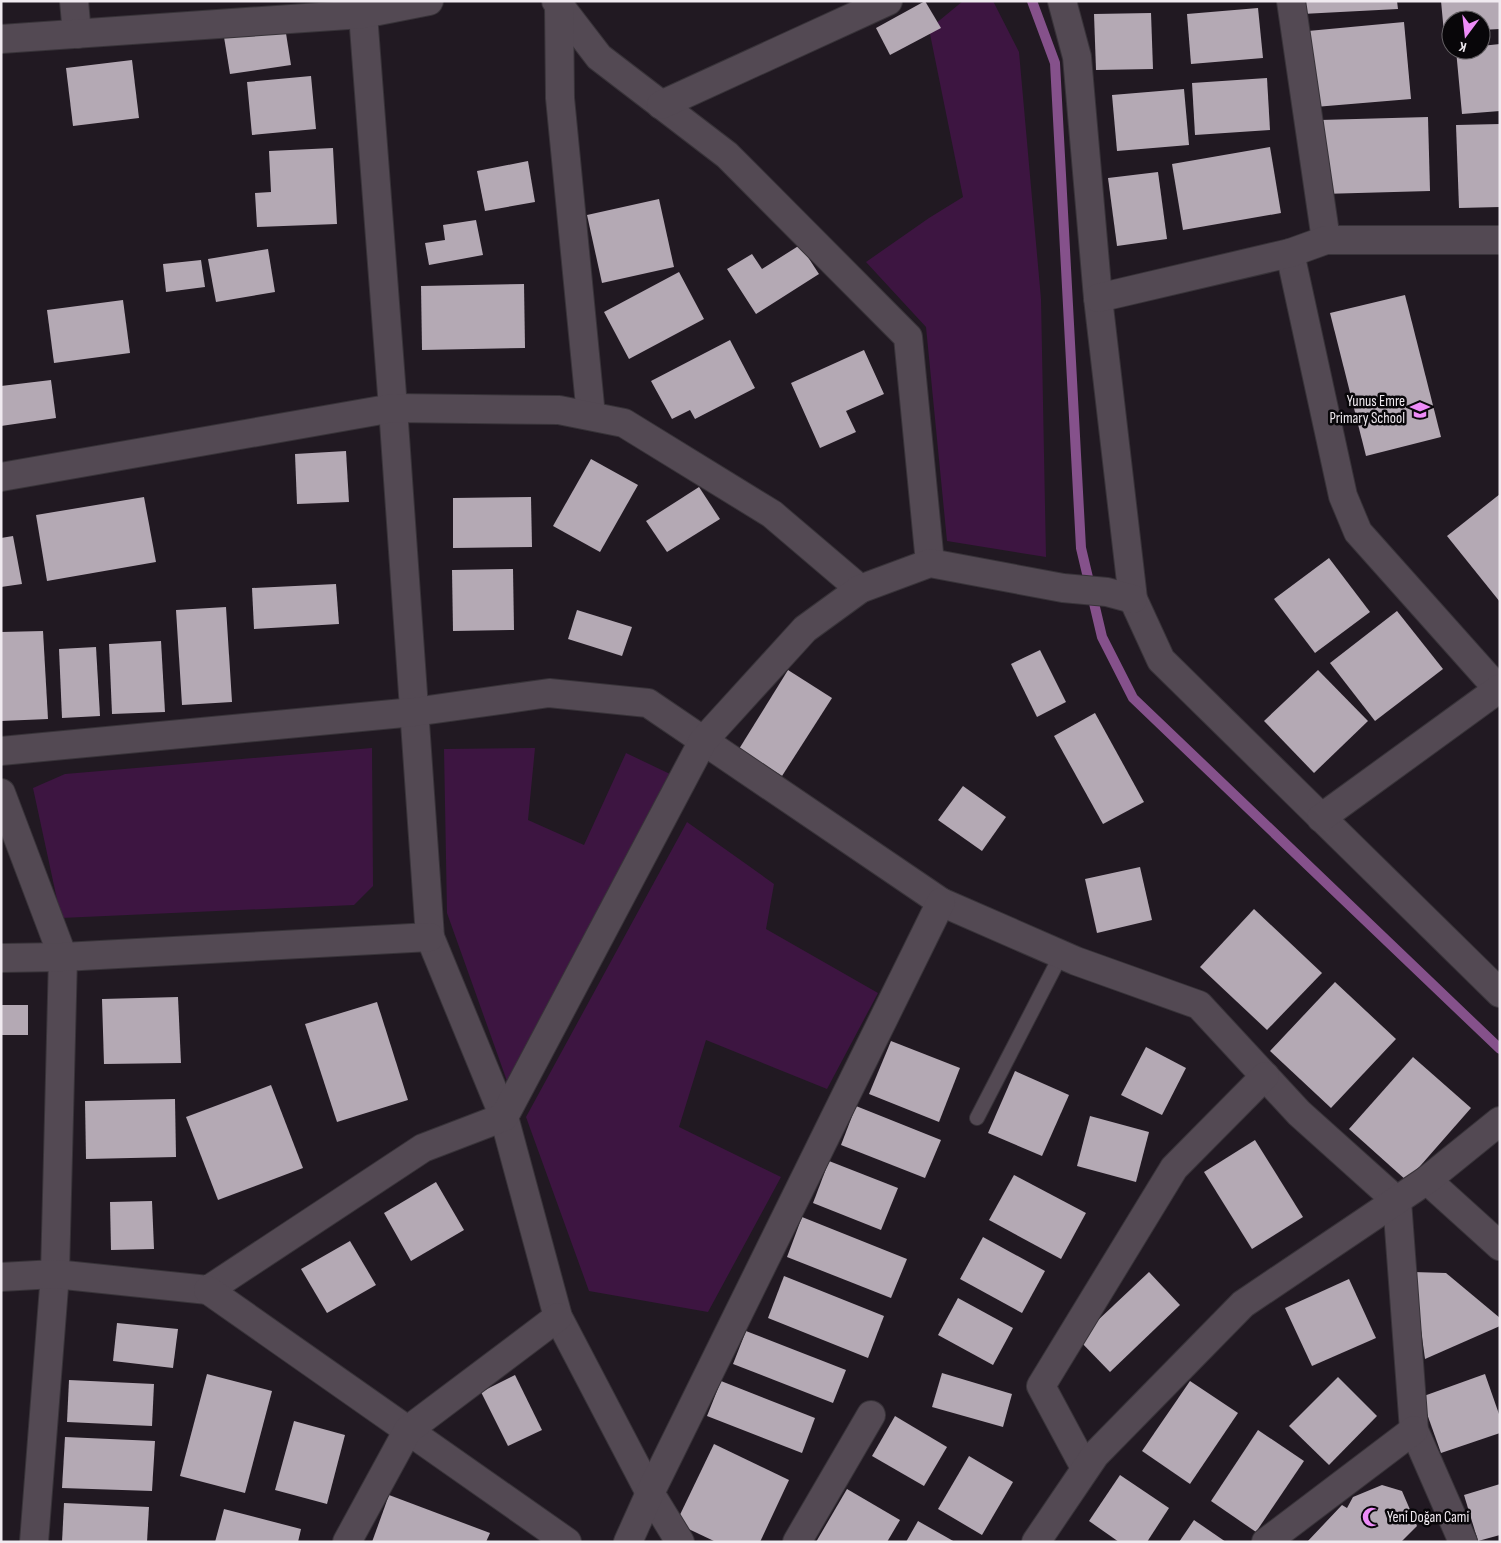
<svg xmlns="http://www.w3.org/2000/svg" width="1501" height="1543" font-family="'Sofia Sans Condensed',sans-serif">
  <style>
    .green { fill: #3d1541 }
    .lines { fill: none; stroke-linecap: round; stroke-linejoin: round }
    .stream { stroke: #85518b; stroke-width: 10 }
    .building { fill: #b4a9b4 }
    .service-casing { stroke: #383339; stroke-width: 16 }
    .minor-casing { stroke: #383339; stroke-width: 30 }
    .service { stroke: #534953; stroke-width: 14 }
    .minor { stroke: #534953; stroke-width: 28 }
    .labels { text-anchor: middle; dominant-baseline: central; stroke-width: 5; stroke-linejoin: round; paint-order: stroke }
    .poi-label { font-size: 15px; fill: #f0eaf0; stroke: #080609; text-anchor: end }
  </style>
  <rect width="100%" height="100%" fill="#211922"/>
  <!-- green -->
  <g class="green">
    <polygon points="963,1 993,1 1019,52 1041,299 1046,557 947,541 926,327 866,262 929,218 963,197 929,29"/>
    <polygon points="372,748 373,886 354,905 61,918 33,788 65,774"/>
    <polygon points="535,748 528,820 584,845 626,753 670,774 507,1081 447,913 444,749"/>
    <polygon points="687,822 774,884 766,929 878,993 827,1089 706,1040 679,1127 781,1177 708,1312 589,1291 526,1117"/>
  </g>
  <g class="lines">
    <!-- stream -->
    <polyline class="stream" points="1032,1 1055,63 1081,548 1102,637 1133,698 1500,1049"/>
  </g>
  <!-- building -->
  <g class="building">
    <polygon points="925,1 941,28 890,55 876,28"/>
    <polygon points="1302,1 1397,1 1398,9 1302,14"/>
    <polygon points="1441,1 1500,1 1500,29 1481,30 1481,20 1451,20 1451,33 1444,33"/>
    <polygon points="1258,8 1263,58 1191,64 1187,14"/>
    <polygon points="1151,13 1153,69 1096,70 1094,14"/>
    <polygon points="1404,22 1411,99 1315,107 1308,31"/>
    <polygon points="285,27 291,65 230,74 224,37"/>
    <polygon points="1500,44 1500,111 1462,114 1456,50 1481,50 1481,46"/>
    <polygon points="132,60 139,118 73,126 66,68"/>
    <polygon points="311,76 316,129 252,135 247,82"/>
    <polygon points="1267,78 1270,130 1195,135 1192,83"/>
    <polygon points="1184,89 1189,145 1117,151 1112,95"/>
    <polygon points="1428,117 1430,191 1322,194 1320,120"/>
    <polygon points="1500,124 1500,207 1459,208 1456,125"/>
    <polygon points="1270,147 1281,213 1183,230 1172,164"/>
    <polygon points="333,148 337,224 257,227 255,193 271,192 269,151"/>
    <polygon points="528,161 535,202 485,211 477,171"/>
    <polygon points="1158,172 1167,239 1117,246 1108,178"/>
    <polygon points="659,199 674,267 602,283 587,215"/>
    <polygon points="476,220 483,255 429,265 425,243 445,240 443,225"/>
    <polygon points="800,245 819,274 756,314 727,269 752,254 762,269"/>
    <polygon points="268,249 275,292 216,302 208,259"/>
    <polygon points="201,260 205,287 166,292 163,264"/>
    <polygon points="679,272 704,319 629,359 604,312"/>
    <polygon points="524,284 525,348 422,350 421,286"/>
    <polygon points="1405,295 1441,437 1366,456 1330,313"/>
    <polygon points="123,300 130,353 54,363 47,310"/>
    <polygon points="730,340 755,388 695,419 690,410 672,419 651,381"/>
    <polygon points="864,350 884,394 846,411 856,432 820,448 791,383"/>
    <polygon points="51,380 56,418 1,426 1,386"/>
    <polygon points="346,451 349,502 297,504 295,454"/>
    <polygon points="591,459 638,485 600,552 553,526"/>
    <polygon points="699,487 720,519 667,552 646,521"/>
    <polygon points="1500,494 1500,602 1447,536"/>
    <polygon points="144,497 156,562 47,581 36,515"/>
    <polygon points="531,497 532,547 453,548 453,498"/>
    <polygon points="13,536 22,584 1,587 1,538"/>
    <polygon points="1329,558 1370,612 1315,653 1274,599"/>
    <polygon points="513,569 514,630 453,631 452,570"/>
    <polygon points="336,584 339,624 254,629 252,588"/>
    <polygon points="226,607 232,702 182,705 176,610"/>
    <polygon points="577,610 632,627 622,656 568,639"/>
    <polygon points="1397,611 1443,669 1375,721 1330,663"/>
    <polygon points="43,631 48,719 1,721 1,632"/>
    <polygon points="161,641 165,712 112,714 109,644"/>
    <polygon points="96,647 100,716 62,718 59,649"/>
    <polygon points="1040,650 1066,702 1037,717 1011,664"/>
    <polygon points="788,670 832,698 782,776 739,749"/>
    <polygon points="1318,670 1368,721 1314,773 1264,721"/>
    <polygon points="1095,713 1144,802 1103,824 1054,736"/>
    <polygon points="963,786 1006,817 982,851 938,820"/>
    <polygon points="1140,867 1152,920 1097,933 1085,879"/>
    <polygon points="1254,909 1322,973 1267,1030 1200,967"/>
    <polygon points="1335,982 1396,1039 1331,1108 1270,1051"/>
    <polygon points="178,997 181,1063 104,1064 102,999"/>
    <polygon points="377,1002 408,1100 337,1122 305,1024"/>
    <rect x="1" y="1005" width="27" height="30"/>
    <polygon points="891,1041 960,1068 939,1122 869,1094"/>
    <polygon points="1146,1047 1186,1068 1162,1115 1121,1095"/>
    <polygon points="1413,1057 1471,1108 1407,1181 1349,1129"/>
    <polygon points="1015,1071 1069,1095 1042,1156 988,1133"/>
    <polygon points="271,1085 303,1168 218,1200 186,1117"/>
    <polygon points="175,1099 176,1157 86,1159 85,1101"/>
    <polygon points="856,1106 941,1140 925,1178 841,1145"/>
    <polygon points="1090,1116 1149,1132 1136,1182 1077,1166"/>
    <polygon points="1255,1140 1303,1217 1252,1249 1204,1172"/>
    <polygon points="829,1161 898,1188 881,1230 813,1203"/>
    <polygon points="1014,1175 1086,1213 1061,1259 989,1220"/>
    <polygon points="436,1182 464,1230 411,1261 384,1213"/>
    <polygon points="152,1201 154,1249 111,1250 110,1202"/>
    <polygon points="802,1217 907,1259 891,1298 787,1257"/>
    <polygon points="983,1237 1045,1271 1022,1313 960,1279"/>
    <polygon points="350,1241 376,1285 327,1313 301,1269"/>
    <polygon points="1149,1272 1180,1305 1110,1372 1078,1339"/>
    <polygon points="1413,1272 1446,1273 1500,1318 1500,1326 1425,1359"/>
    <polygon points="784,1276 884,1316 868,1358 768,1318"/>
    <polygon points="1349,1279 1376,1338 1312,1366 1285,1308"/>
    <polygon points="958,1298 1013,1328 993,1365 938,1335"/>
    <polygon points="117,1323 178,1329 173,1368 113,1361"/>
    <polygon points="746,1331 846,1370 833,1403 733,1364"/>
    <polygon points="942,1373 1012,1394 1003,1427 932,1407"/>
    <polygon points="207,1374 272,1391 245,1493 180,1476"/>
    <polygon points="1485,1374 1500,1417 1500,1433 1441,1453 1421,1397"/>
    <polygon points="515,1375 542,1430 508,1446 481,1392"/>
    <polygon points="1338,1377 1377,1416 1329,1465 1289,1426"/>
    <polygon points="69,1380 154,1384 152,1426 67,1422"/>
    <polygon points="721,1381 815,1418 802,1453 707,1416"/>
    <polygon points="1190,1381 1238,1413 1190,1484 1142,1451"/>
    <polygon points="895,1416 947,1447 924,1486 872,1456"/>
    <polygon points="294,1421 345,1435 327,1504 275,1490"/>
    <polygon points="1258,1430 1304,1461 1256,1532 1211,1501"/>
    <polygon points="65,1437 155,1441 152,1491 62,1488"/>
    <polygon points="714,1444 789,1480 760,1542 716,1542 676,1523"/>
    <polygon points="969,1456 1013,1482 982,1535 938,1509"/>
    <polygon points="1120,1475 1169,1508 1147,1542 1119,1542 1089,1521"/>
    <polygon points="1500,1484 1500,1535 1478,1541 1464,1495"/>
    <polygon points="1382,1485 1402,1491 1417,1526 1401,1542 1307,1542 1342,1505 1347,1508 1353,1497"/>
    <polygon points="847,1489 900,1520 887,1542 816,1542"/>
    <polygon points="389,1495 490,1533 486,1542 372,1542"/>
    <polygon points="64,1503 149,1507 147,1542 62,1542"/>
    <polygon points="224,1509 301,1529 298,1542 215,1542"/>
    <polygon points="1194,1520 1226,1542 1179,1542"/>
    <polygon points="918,1521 955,1542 906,1542"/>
  </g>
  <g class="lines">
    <defs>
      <polyline id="service" points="977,1118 1061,955"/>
      <g id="minor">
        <polyline points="74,1 77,34"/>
        <polyline points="362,1 393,408 430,937 504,1117 558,1317 650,1493 680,1542"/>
        <polyline points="556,1 599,57 727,155 908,337 930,563"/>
        <polyline points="1062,1 1077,57 1098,298 1133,599 1161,660 1500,993"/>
        <polyline points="1291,1 1326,240"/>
        <polyline points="559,5 560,98 591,416"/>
        <polyline points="1,39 363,14 429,1"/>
        <polyline points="661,105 888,1"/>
        <polyline points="1290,253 1343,496 1358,532 1498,689"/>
        <polyline points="1098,298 1290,253 1326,240 1500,240"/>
        <polyline points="1,477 393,408 559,410 624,423 772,514 860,589"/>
        <polyline points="1,751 414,712 549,693 648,703 941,902 1076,961 1199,1005 1299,1113 1397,1201 1414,1430 1463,1542"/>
        <polyline points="1,793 63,957 55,1274 34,1542"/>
        <polyline points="1321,818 1500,688"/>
        <polyline points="1,958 63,957 430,937"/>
        <polyline points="1427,1180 1500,1246"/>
        <polyline points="1,1277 55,1274 208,1290 423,1148 504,1117 703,741 805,629 860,589 930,563 1063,588 1107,592 1133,599"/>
        <polyline points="208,1290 567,1542"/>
        <polyline points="1085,1468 1041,1386 1174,1168 1265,1076"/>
        <polyline points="347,1542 408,1430 558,1317"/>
        <polyline points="628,1542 650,1493 941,902"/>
        <polyline points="797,1542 871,1415"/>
        <polyline points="1036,1542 1095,1455 1243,1304 1427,1180 1500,1121"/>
        <polyline points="1266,1542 1414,1430"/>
      </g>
    </defs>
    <!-- service casing -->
    <use href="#service" class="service-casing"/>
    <!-- minor casing -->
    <use href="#minor" class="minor-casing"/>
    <!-- service -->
    <use href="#service" class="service"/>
    <!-- minor -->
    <use href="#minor" class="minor"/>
  </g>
  <!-- icons -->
  <defs>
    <symbol id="school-bare" viewBox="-9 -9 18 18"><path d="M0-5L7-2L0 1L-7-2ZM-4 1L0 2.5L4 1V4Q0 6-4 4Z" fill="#ee8cf8" stroke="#080609" stroke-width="2.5" paint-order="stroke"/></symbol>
    <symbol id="mosque-bare" viewBox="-9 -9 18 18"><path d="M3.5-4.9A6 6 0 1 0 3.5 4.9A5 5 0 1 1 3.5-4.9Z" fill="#ee8cf8" stroke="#080609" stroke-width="2.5" paint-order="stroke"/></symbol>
  </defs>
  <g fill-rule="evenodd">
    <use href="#school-bare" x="1406" y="396" width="28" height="28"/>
    <use href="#mosque-bare" x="1358" y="1503" width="28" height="28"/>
  </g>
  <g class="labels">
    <!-- poi labels -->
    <g class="poi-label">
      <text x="1405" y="401">Yunus Emre<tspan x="1405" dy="17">Primary School</tspan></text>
      <text x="1387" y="1517" text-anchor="start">Yeni Doğan Cami</text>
    </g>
  </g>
  <!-- border -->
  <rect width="1501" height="1543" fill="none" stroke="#f0eaf0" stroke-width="5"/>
  <!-- north arrow -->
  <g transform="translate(1466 35) rotate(195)"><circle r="24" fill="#080609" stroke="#656165"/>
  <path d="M0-4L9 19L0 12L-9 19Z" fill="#ee8cf8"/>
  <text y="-8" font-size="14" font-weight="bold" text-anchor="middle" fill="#f0eaf0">K</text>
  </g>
</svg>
